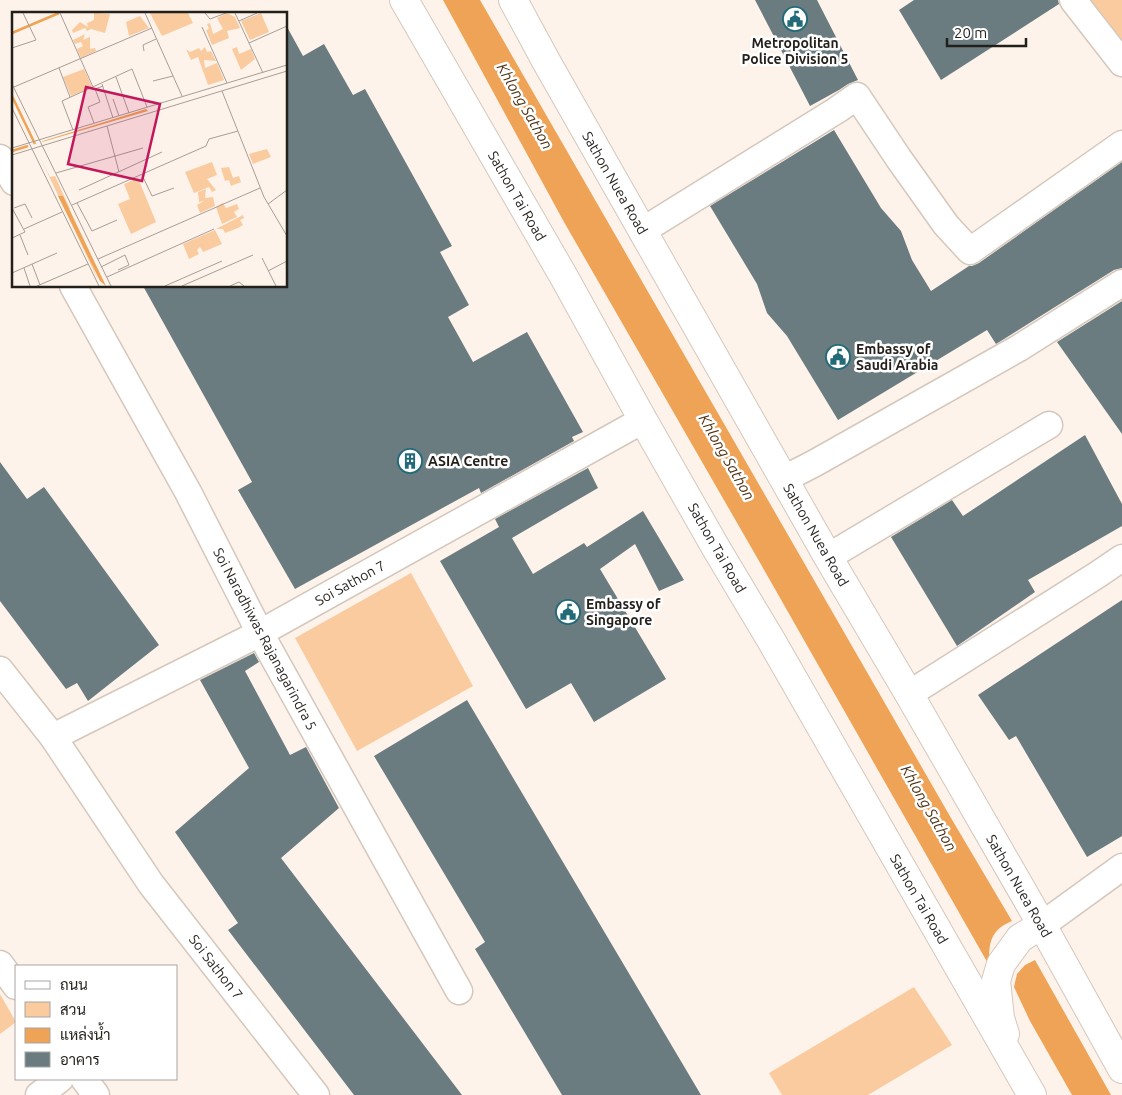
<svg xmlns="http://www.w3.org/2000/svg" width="1122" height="1095" font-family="Ubuntu,Sarabun,sans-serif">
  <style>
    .green { fill: #facb9f }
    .water { fill: #eea356 }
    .building { fill: #6b7c80 }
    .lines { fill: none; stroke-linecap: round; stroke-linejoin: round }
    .street-casing { stroke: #d4c7bc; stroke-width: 29 }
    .primary-casing { stroke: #d4c7bc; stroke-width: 30 }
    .street { stroke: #fff; stroke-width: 26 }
    .primary { stroke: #fff; stroke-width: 28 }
    .labels { text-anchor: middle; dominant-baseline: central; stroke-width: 5; stroke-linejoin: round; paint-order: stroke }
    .poi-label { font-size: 14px; font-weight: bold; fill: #231f1b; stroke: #fff; text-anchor: start }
    .street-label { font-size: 14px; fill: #231f1b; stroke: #fff }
    .water-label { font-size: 15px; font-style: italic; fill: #4e300f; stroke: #fff }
    .inset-river { fill: none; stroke: #eea356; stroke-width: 2.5 }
    .inset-road { fill: none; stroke: #a69e97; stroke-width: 1 }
    .view { fill: #c2185b; fill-opacity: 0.15; stroke: #c2185b; stroke-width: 2.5 }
    .inset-edge { fill: none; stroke: #231f1b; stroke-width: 2.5 }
  </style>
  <rect width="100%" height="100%" fill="#fef3ea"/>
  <!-- green -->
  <g class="green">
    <polygon points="1083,0 1122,0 1122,51"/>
    <polygon points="411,573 473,686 357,751 295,638"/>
    <polygon points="914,987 952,1045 868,1095 782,1095 769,1073"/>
    <polygon points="0,994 16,1022 0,1034"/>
  </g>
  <!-- water -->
  <g class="water">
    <path d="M443,0H480L951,818L1012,921C989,930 988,946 990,967L759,561L564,222Z"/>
    <polygon points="1035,960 1111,1095 1072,1095 1030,1021 1014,987 1017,974 1025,965"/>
  </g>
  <!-- building -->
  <g class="building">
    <polygon points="755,0 817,0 858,80 848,84 839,90 810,106"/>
    <polygon points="914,0 1058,0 1059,4 941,80 899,10"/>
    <polygon points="286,25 303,56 324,44 353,95 365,89 452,246 440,252 469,305 448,317 473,362 527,332 583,432 572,437 574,441 481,493 479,488 295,589 238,490 252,482 143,286 286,286"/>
    <polygon points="834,130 881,208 901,231 912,260 931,291 969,266 972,266 979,263 1122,162 1122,268 1114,270 996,344 987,330 838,420 787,336 767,313 757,284 710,206"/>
    <polygon points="1122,301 1122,434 1057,342"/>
    <polygon points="1085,435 1122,504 1122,526 1028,580 1035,592 957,646 891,537 952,500 963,516"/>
    <polygon points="0,462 27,499 44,487 159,645 88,701 77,683 66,689 0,601"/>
    <polygon points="588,468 598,488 512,538 533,574 584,543 587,547 643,511 684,580 659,591 635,544 600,569 666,679 594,722 571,683 526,709 440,561 499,527 495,519"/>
    <polygon points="1122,600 1122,836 1087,857 1016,736 1009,740 978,695"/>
    <polygon points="254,653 259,662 245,671 290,755 306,747 339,808 281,858 462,1095 354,1095 228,930 238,923 175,832 249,768 200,680"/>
    <polygon points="467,700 701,1095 562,1095 475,949 485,942 374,756"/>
  </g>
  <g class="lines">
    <defs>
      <g id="street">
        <polyline points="1073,0 1122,63"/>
        <polyline points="0,158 14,182"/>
        <polyline points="642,231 837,110 857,96 899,159 946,225 970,251 1122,144"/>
        <polyline points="73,286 188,492 260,633 459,991"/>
        <polyline points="784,479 815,463 1019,348 1122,283"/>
        <polyline points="828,557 1049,425"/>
        <polyline points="0,670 53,737 151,884 316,1095"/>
        <polyline points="909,694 1097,575 1122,558"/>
        <polyline points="53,737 260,633 643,420"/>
        <polyline points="1042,925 1122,867"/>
        <polyline points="0,964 16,986"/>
        <polyline points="84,1079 96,1095"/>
        <polyline points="39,1095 60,1079"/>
      </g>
      <g id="primary">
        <polyline points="404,0 564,277 643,420 716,548 771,640 1032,1095"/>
        <polyline points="513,0 546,61 828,557 909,694 1042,925 1122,1069"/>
        <polyline points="1005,1034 1000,1018 996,981 1001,964 1020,938 1042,925"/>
      </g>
    </defs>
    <!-- street casing -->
    <use href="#street" class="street-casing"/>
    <!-- primary casing -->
    <use href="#primary" class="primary-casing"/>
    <!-- street -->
    <use href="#street" class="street"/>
    <!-- primary -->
    <use href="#primary" class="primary"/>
  </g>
  <!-- icons -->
  <defs>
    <symbol id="civic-ring" viewBox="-11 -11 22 22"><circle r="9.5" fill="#fff" stroke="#236a78" stroke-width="1.5"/><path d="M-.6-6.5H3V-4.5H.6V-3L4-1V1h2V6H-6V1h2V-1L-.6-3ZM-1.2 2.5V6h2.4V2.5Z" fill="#236a78"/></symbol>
    <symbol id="building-ring" viewBox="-11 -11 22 22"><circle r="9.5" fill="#fff" stroke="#236a78" stroke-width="1.5"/><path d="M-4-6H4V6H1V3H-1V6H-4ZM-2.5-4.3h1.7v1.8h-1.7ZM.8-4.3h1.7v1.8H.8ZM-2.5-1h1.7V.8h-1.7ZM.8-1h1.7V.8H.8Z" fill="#236a78"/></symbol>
  </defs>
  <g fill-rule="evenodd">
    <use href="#civic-ring" x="781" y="5" width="28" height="28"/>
    <use href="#civic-ring" x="824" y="343" width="28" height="28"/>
    <use href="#building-ring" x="396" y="447" width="28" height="28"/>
    <use href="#civic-ring" x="554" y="598" width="28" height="28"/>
  </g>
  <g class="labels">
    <!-- poi labels -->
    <g class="poi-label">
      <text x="795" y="43" text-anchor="middle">Metropolitan<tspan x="795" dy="16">Police Division 5</tspan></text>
      <text x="856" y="349">Embassy of<tspan x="856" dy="16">Saudi Arabia</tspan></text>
      <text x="428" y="461">ASIA Centre</text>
      <text x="586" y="604">Embassy of<tspan x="586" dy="16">Singapore</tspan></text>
    </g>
    <!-- street labels -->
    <g class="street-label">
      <text transform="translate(615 183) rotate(60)">Sathon Nuea Road</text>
      <text transform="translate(517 196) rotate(60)">Sathon Tai Road</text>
      <text transform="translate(816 535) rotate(60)">Sathon Nuea Road</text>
      <text transform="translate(717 548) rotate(60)">Sathon Tai Road</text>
      <text transform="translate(350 583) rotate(-29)">Soi Sathon 7</text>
      <text transform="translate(265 639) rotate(62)">Soi Naradhiwas Rajanagarindra 5</text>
      <text transform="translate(1019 886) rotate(60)">Sathon Nuea Road</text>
      <text transform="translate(919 899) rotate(60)">Sathon Tai Road</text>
      <text transform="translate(216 967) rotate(52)">Soi Sathon 7</text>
    </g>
    <!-- water labels -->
    <g class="water-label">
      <text transform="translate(525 106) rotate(60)">Khlong Sathon</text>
      <text transform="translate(727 457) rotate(60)">Khlong Sathon</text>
      <text transform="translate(929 808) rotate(60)">Khlong Sathon</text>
    </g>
  </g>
  <!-- overview -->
  <g transform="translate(12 12)">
    <rect width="275" height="275" fill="#fef3ea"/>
    <path d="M82,1L98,2L93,21L79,17L75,19L73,16L61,21L60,18L68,10L76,15L75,11L82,8ZM138,1H176L181,11L150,24ZM215,1L223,5L228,16L215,19L217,26L200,33L194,18L197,17L195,12L198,11L201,22L211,17L205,6ZM249,1L257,20L238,28L229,9ZM128,4L137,16L117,24L114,10ZM73,22L71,28L78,25V37L83,36L84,39L69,46L65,37L71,34L69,30L63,32L61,28ZM193,35L195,40L199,39L204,49L192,48L193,56L205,51L212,68L196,73L186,45L179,48L174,37L178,40L187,36L189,39ZM225,35L227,42L239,37L243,47L229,58L220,37ZM72,57L80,75L59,84L51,65ZM255,137L259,145L241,152L237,142ZM26,141L38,165L43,164L58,197L54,199L79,250L87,270ZM200,150L205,163L195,167L204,178L200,180L197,175L182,181L173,160ZM217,155L221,166L227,164L229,170L219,174L217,168L213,169L209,156ZM126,166L144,210L119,222L106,192L118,187L112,172ZM194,177L193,186L201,185L203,194L188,201L185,193L192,189L187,190L186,180ZM211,191L214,196L225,192L227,197L222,200L225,205L210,212L204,195ZM231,203L232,206L228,208L231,213L226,216L213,221L211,217H204ZM203,218L210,232L191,240L188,235L185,238L187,242L177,247L171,232Z" fill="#facb9f"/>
    <path d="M134,97L136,99L30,130L31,129ZM46,184H51L94,274L88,269Z" fill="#eea356"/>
    <path class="inset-river" d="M0,21L47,1M0,84L23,132M0,139L16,134"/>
    <path class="inset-road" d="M48,1L81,75M133,1L170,84M193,1L198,7L214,1M223,1L251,61M227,9L245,1M190,15L215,71M237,31L275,14M0,36L24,28L11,1M132,39L131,33L144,27M47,56L58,85M104,65L117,101M141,69L161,64M0,72L99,274M90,72L101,106M2,75L140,16M210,79L252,185L275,224M101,87L107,104M0,96L87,274M82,111L76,95L88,90L83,77L91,74M95,114L107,160M61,118L50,89L120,57L135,95M0,136L275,53M0,143L275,59M44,161L131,136M130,163L140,184L162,176M67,178L150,140M65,191L80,219L105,208M256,192L275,178M60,193L194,134L197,127L226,119M0,196L13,220L0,226M2,196L13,192L20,206M12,217L50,200M8,223L16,243M250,246L264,274M86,247L248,176M20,252L28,273M89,255L113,243L117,253L106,258M12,256L18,274M256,259L275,249M0,261L45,241M95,265L202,217M25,274L76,252M153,274L210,249M170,274L241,243M218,274L227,270L232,274"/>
    <path class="view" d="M74,75L148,92L130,169L56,152Z"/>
    <rect width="275" height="275" class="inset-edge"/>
  </g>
  <!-- legend -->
  <rect x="15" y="965" width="162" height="115" fill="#ffffff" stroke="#a7a5a4"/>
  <rect x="25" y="981" width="25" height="8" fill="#ffffff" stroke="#a7a5a4"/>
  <text x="60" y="990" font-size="15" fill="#231f1b">ถนน</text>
  <rect x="25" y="1002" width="25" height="15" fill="#facb9f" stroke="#a7a5a4"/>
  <text x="60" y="1015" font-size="15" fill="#231f1b">สวน</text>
  <rect x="25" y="1028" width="25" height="15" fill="#eea356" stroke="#a7a5a4"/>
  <text x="60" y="1040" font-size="15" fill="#231f1b">แหล่งน้ำ</text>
  <rect x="25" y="1052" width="25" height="15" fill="#6b7c80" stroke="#a7a5a4"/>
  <text x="60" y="1065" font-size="15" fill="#231f1b">อาคาร</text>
  <!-- scale -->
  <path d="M947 38v8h79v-8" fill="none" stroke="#231f1b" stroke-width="2.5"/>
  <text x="954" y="38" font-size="15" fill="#231f1b" stroke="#ffffff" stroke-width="4" paint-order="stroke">20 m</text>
</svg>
